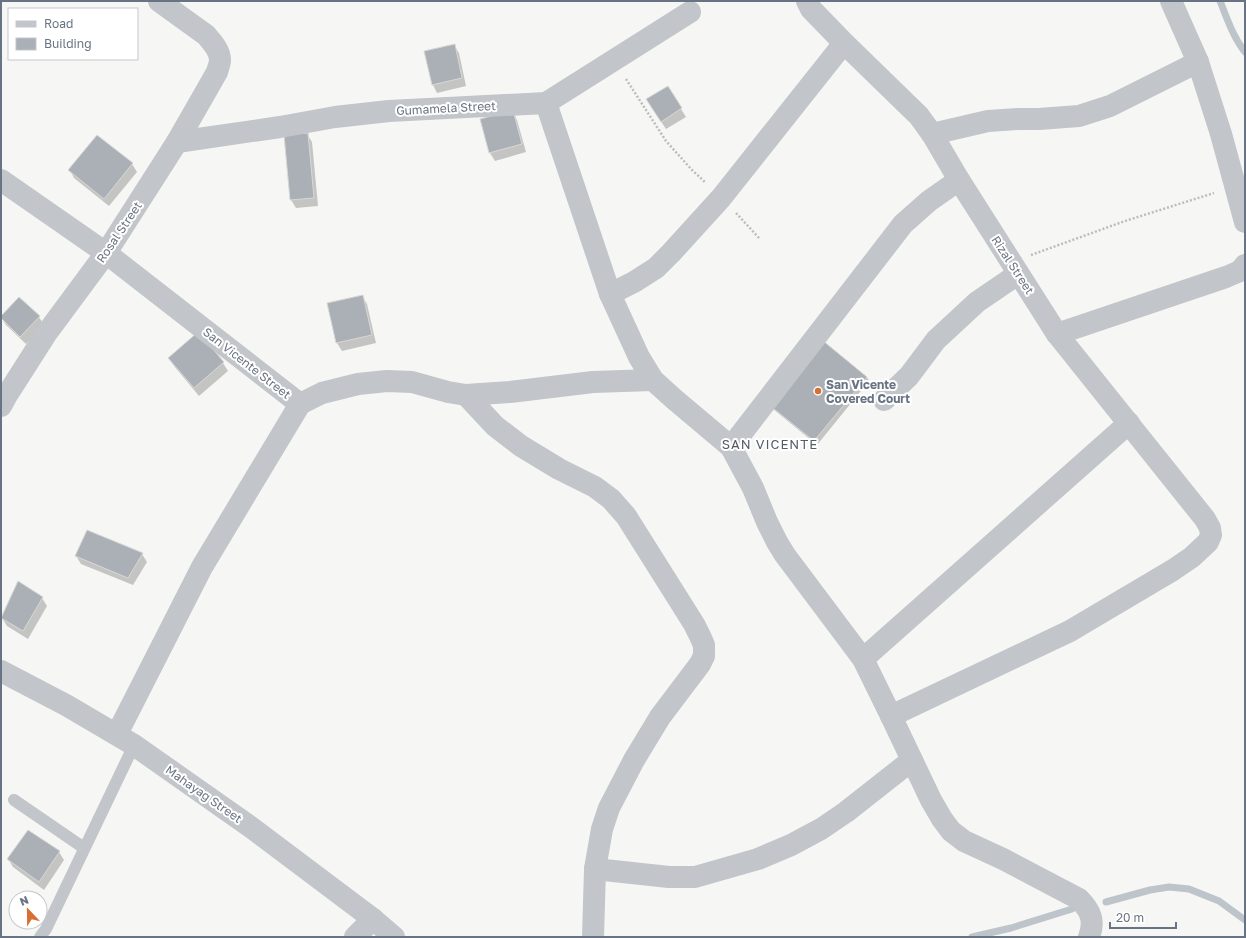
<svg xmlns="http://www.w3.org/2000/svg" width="1246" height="938" font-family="'Golos Text',sans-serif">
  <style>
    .shadow { fill: #0003 }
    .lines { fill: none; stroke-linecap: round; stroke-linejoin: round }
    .stream { stroke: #bdc4ca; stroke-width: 7 }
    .building { fill: #abb0b7; stroke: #d8d8d6 }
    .path { stroke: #babcbf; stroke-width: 2.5; stroke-dasharray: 2 2; stroke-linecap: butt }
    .service { stroke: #c2c5c9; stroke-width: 12 }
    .minor { stroke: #c2c5c9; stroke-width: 22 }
    .poi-dot { fill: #d77033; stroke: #fff; stroke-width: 1.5 }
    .labels { text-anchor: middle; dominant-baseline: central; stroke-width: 4; stroke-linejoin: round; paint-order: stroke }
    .street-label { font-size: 12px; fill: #687383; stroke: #fff }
    .poi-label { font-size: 12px; font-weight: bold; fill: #687383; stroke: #fff; text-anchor: start }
    .neighbourhood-label { font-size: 13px; letter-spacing: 1px; fill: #555d68; stroke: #fff }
  </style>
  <rect width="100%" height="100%" fill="#f6f7f4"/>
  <!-- shadow -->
  <g class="shadow">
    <polygon points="454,45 459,53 466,86 437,93 433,85 425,52"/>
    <polygon points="652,108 681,109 686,117 666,129"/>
    <polygon points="513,112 517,120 526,152 495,161 490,153"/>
    <polygon points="307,134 312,142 318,206 296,208 291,200"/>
    <polygon points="132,164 137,172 109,206 74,178 70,170"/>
    <polygon points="362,296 367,304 376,343 342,351 337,343 328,304"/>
    <polygon points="1,317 39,317 44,325 26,344 6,325"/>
    <polygon points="198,333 223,363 228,371 199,396 174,366 169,358"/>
    <polygon points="823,341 867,377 869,381 817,445 773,409"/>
    <polygon points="142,554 147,562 133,585 81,564 76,556"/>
    <polygon points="42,598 47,606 28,639 7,626 2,618"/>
    <polygon points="59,852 64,860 44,890 13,867 8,859"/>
  </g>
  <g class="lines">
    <!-- stream -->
    <g class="stream">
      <path d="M1220,1C1227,18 1233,37 1245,52"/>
      <polyline points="1106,902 1150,890 1169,887 1189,889 1219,901 1245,920"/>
      <polyline points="972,937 1011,928 1072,909"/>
    </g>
  </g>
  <!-- building -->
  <g class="building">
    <polygon points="455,44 462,78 432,85 424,51"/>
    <polygon points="668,86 682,108 661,122 646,99"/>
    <polygon points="513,110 522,144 489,153 480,119"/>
    <polygon points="308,133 314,198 290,200 284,135"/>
    <polygon points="97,135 133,163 104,199 68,170"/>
    <polygon points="363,295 372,335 336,343 327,303"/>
    <polygon points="19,297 40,316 20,337 1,318 1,316"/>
    <polygon points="198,332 224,362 194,388 168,358"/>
    <polygon points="822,340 867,377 814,441 769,405"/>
    <polygon points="87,530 143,553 128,578 75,556"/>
    <polygon points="18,581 43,597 23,631 1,618"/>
    <polygon points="28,830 60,851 39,882 7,859"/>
  </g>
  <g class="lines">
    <!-- path -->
    <g class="path">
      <polyline points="626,79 666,141 692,170 705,182"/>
      <polyline points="736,213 759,238"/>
      <polyline points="1031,255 1125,221 1214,193"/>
    </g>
    <!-- service -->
    <g class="service">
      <polyline points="14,800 84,848"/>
      <polyline points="40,937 46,929 134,745"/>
    </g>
    <!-- minor -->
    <g class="minor">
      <polyline points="807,1 811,9 844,43 919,116 932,134 959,180 1057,334 1205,519 1210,528 1211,535 1208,542 1192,557 1173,570 1070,631 891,716"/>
      <polyline points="1171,1 1198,62 1221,134 1245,222"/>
      <path d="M546,103L610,294L639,357L653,380L674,399L731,447L753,488L767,522L777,542L785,555L863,659L891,716L931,800L942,819L951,831L964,841L1003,859L1079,899C1091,911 1095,921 1089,937"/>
      <polyline points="932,134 988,121 1018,119 1039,119 1079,116 1110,106 1198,62"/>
      <polyline points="177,142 280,127 335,117 389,111 546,103 690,12"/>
      <polyline points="1,180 106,253 300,404"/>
      <polyline points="610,294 634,282 656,268 671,253 721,198 844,43"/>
      <polyline points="1057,334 1226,277 1240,271 1245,265"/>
      <polyline points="466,395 495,426 521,446 559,469 595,487 611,499 626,516 694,624 700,636 704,645 704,656 700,664 660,717 634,760 609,808 602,829 595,869 593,937"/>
      <polyline points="884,400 909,376 936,340 977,302 1018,274"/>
      <polyline points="300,404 322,393 358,384 387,381 412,382 448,392 466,395 510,392 593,382 653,380"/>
      <path d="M1,406L7,395L46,334L106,253L177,142L217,72C218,68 220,64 220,60C220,50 212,42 206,35L159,1"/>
      <polyline points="731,447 903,224 929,201 959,180"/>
      <polyline points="863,659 1129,423"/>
      <polyline points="1,671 66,705 134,745 252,828 373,919 394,937"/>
      <polyline points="117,734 202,567 300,404"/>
      <polyline points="595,869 669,877 695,877 758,859 791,845 821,829 846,812 912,760"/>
      <polyline points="355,937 373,919"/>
    </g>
  </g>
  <!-- markers -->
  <circle class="poi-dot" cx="818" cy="391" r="4"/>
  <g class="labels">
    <!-- street labels -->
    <g class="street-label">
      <text transform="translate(446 108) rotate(-3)">Gumamela Street</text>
      <text transform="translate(119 232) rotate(-56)">Rosal Street</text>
      <text transform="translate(1013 265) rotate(57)">Rizal Street</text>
      <text transform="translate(247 363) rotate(38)">San Vicente Street</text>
      <text transform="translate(204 794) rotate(35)">Mahayag Street</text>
    </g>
    <!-- poi labels -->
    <g class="poi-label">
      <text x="826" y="384">San Vicente<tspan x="826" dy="14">Covered Court</tspan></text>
    </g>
    <!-- neighbourhood labels -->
    <g class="neighbourhood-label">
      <text x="770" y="444">SAN VICENTE</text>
    </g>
  </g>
  <!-- border -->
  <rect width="1246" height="938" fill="none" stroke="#687383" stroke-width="4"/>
  <!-- legend -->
  <rect x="8" y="8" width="130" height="52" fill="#ffffff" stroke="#c3c7cd"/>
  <rect x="16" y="21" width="20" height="6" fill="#c2c5c9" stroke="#c3c7cd"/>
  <text x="44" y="28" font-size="12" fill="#687383">Road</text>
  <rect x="16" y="38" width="20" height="12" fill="#abb0b7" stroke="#c3c7cd"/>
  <text x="44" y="48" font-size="12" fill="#687383">Building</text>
  <!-- north arrow -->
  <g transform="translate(28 910) rotate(338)"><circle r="19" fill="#ffffff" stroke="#c3c7cd"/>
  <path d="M0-3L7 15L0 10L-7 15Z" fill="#d77033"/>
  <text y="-6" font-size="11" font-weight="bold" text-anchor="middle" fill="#687383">N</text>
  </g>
  <!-- scale -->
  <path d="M1110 922v6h66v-6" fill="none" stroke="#687383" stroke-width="2"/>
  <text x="1116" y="922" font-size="12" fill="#687383" stroke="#ffffff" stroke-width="3" paint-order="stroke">20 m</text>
</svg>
